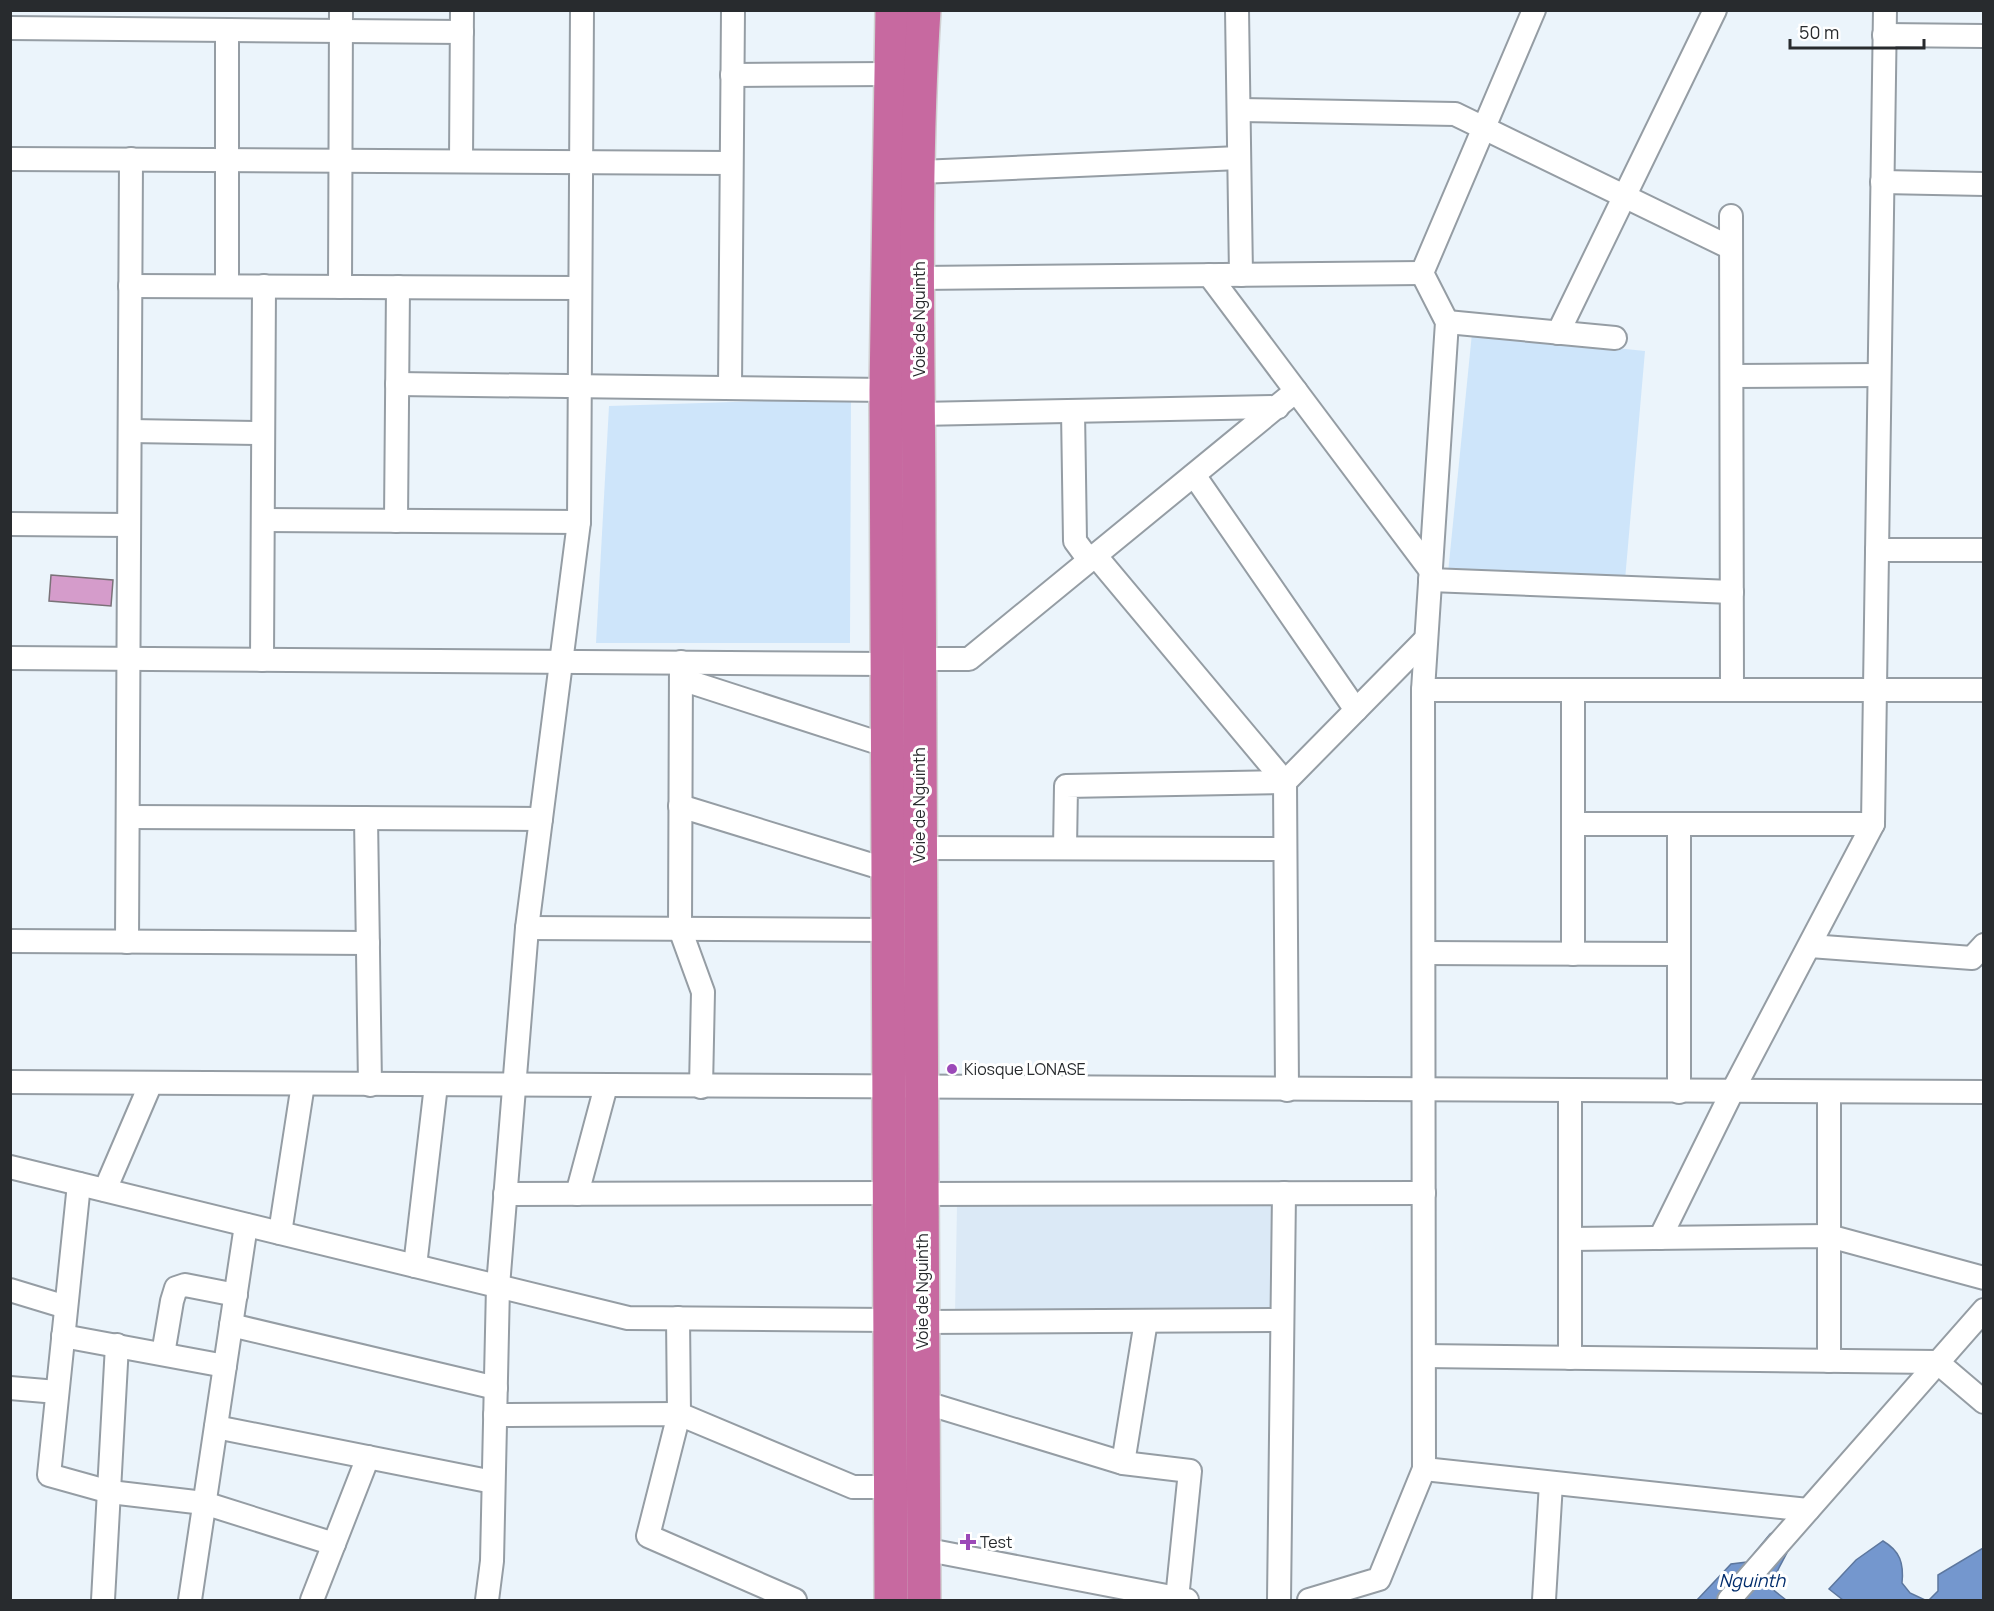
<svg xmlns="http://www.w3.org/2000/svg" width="1994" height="1611" font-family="Manrope,sans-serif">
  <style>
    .built { fill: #dbe9f6 }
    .green { fill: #cee5fa }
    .water { fill: #7497ce; stroke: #5d779e; stroke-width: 1.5 }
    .building { fill: #d59ccb; stroke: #7a7278; stroke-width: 1.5 }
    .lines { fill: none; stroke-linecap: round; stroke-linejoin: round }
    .minor-casing { stroke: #959da4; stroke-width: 26 }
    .highway-casing { stroke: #d0d0d1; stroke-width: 36 }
    .minor { stroke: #fff; stroke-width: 22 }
    .highway { stroke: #c769a0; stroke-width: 33 }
    .poi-dot { fill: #9b49b8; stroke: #fff; stroke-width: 2 }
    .labels { text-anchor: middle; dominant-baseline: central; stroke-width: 6; stroke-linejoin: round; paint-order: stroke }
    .street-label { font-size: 16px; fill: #282b2e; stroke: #fff }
    .poi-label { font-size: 16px; fill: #282b2e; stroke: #fff; text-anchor: start }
    .water-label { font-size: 18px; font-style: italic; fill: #012c6c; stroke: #fff }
  </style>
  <rect width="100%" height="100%" fill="#ebf4fb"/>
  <!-- built -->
  <polygon class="built" points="1277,1201 1274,1310 955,1313 957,1206"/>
  <!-- green -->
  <g class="green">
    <polygon points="1472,333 1645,351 1625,580 1448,573"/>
    <polygon points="851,398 850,643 596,643 609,406"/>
  </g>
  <!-- water -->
  <g class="water">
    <path d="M1787,1524L1794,1531C1791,1554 1776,1566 1771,1588L1786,1600H1697L1731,1564L1747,1562L1770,1534Z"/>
    <path d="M1883,1541C1900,1551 1904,1563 1902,1583L1910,1593L1925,1600H1843L1829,1589L1856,1560Z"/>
    <polygon points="1983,1548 1983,1600 1929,1600 1938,1591 1938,1575"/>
  </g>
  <!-- building -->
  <polygon class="building" points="51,575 113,580 111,606 49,601"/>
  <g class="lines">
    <defs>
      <g id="minor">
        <polyline points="1237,10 1241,275"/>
        <polyline points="10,28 462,32"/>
        <polyline points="227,30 227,286"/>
        <polyline points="1884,35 1984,36"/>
        <polyline points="732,75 889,74"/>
        <polyline points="1239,110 1455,114 1731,248"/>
        <polyline points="10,159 731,163"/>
        <polyline points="461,161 462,10"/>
        <polyline points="920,172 1239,158"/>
        <polyline points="1882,182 1984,184"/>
        <polyline points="1731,216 1732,690"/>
        <polyline points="1209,275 1431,571"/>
        <polyline points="919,278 1422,273"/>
        <polyline points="130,286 580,288"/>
        <polyline points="340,287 341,10"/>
        <polyline points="1447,322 1615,338"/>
        <polyline points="1558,333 1715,10"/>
        <polyline points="1732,376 1879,375"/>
        <polyline points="397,384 886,390"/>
        <polyline points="730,387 733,10"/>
        <polyline points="1073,411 1075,541 1089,560"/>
        <polyline points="919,414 1278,407"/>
        <polyline points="130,431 263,433"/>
        <polyline points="1194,475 1356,710"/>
        <polyline points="263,520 579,522"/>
        <polyline points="396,521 398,287"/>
        <polyline points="10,524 129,525"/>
        <polyline points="1877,550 1984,550"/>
        <polyline points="1095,555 1285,782 1287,1090"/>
        <polyline points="1430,580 1732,592"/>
        <polyline points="10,658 887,664"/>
        <polyline points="919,659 969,659 1296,391"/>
        <polyline points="262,660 264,286"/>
        <polyline points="681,662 680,929 703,992 701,1087"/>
        <polyline points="681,679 888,746"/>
        <polyline points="1423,690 1984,690"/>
        <polyline points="680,806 888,870"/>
        <polyline points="128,817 541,819"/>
        <polyline points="366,818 370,1085"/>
        <polyline points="1573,824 1873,824"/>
        <polyline points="918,848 1285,849"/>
        <polyline points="1065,848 1066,786 1285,782 1426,639"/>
        <polyline points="527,928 888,930"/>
        <polyline points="10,941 368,943"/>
        <polyline points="127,942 131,159"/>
        <polyline points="1810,946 1972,958 1984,945"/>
        <polyline points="1424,953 1679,954"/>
        <polyline points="1573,954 1573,690"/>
        <polyline points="10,1082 1984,1092"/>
        <polyline points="1570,1091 1570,1358"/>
        <polyline points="1679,1092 1679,824"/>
        <polyline points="1829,1093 1829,1361"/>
        <polyline points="10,1167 628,1318 889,1320"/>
        <polyline points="79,1184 49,1475 110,1492 204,1503 334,1544"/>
        <polyline points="105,1190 151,1083"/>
        <polyline points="505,1194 889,1193"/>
        <polyline points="577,1194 606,1086"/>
        <polyline points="922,1194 1424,1193"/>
        <polyline points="280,1233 303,1084"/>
        <polyline points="1660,1238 1732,1092 1873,824 1885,10"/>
        <polyline points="1570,1239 1829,1236 1984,1278"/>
        <polyline points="415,1266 436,1085"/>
        <polyline points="10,1290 66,1307"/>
        <polyline points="678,1318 679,1414 648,1536 795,1600"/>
        <polyline points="923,1322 1282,1320"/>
        <polyline points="231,1325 496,1388"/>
        <polyline points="63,1336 225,1366"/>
        <polyline points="163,1354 172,1301 176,1288 185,1285 236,1295"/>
        <polyline points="1424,1356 1937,1362 1984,1402"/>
        <polyline points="10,1388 57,1392"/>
        <polyline points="923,1402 1123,1463 1190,1471 1177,1599"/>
        <polyline points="495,1415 679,1414 853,1487 890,1487"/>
        <polyline points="216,1427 493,1482"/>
        <polyline points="1123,1463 1146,1321"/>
        <polyline points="1424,1469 1808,1510"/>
        <polyline points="923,1549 1187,1600"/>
        <polyline points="103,1600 117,1345"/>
        <polyline points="190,1600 246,1225"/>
        <polyline points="312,1600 368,1457"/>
        <polyline points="487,1600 492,1561 498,1286 527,928 579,522 582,10"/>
        <polyline points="1279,1600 1284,1193"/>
        <polyline points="1309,1600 1379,1579 1424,1469 1423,690 1447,322 1422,273 1534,10"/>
        <polyline points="1544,1600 1551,1483"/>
        <polyline points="1729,1600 1984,1310"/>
      </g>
      <g id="highway">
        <polyline points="891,1600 886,390 892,10"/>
        <path d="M924,1600C923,1244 918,887 919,530C919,357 913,183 924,10"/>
      </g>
    </defs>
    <!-- minor casing -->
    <use href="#minor" class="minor-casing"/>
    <!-- highway casing -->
    <use href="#highway" class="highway-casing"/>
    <!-- minor -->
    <use href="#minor" class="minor"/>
    <!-- highway -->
    <use href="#highway" class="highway"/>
  </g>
  <!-- markers -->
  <g class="poi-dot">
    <circle cx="952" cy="1069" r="6"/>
    <path d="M965 1533h6v6h6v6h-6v6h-6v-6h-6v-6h6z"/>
  </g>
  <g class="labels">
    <!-- street labels -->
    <g class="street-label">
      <text transform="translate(919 319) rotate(-90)">Voie de Nguinth</text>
      <text transform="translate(919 805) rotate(-90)">Voie de Nguinth</text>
      <text transform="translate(922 1291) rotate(-90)">Voie de Nguinth</text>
    </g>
    <!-- poi labels -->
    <g class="poi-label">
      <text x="964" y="1069">Kiosque LONASE</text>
      <text x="980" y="1542">Test</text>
    </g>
    <!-- water labels -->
    <g class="water-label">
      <text x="1752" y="1580">Nguinth</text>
    </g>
  </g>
  <!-- border -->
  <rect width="1994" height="1611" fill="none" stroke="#282b2e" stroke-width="24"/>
  <!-- scale -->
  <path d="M1790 39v9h134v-9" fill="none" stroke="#282b2e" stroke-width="3"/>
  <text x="1799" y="39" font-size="18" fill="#282b2e" stroke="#ffffff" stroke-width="4.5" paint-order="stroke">50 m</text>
</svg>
